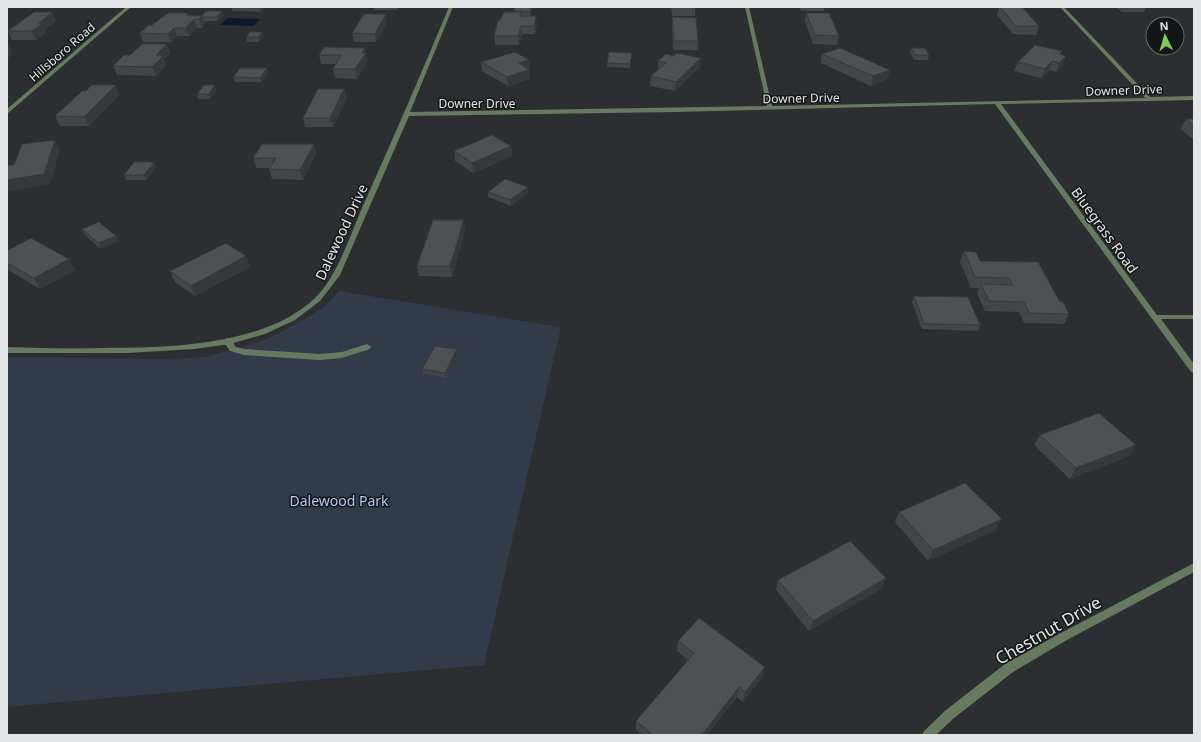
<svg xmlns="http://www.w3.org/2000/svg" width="1201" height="742" font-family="'Noto Sans',sans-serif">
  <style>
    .green { fill: #333a4a }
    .water { fill: #0e192f }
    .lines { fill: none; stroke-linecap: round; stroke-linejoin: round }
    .service { fill: #657a5e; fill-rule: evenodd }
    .minor { fill: #657a5e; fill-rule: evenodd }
    .wall { fill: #434547 }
    .shaded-wall { fill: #37383a }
    .building { fill: #4e5053; stroke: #37383a }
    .labels { text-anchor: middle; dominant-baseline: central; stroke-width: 3; stroke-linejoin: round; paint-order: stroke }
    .far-street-label { font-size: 12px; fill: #e4e5e7; stroke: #151618 }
    .street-label { font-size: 14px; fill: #e4e5e7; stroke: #151618 }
    .park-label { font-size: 14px; fill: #b0cafd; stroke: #151618 }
    .near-street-label { font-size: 17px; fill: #e4e5e7; stroke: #151618 }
  </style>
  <rect width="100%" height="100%" fill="#2c2e31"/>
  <!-- green -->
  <polygon class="green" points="339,291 561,327 484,665 7,707 7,357 162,359 205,357 262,341 286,329 310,316 325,306"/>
  <!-- water -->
  <polygon class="water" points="227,18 260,19 254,26 220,25"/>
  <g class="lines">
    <!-- service -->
    <polygon class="service" points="227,338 230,339 236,347 244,349 320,354 342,352 367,344 371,347 370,349 342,358 320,360 244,355 230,351 223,341"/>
    <!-- minor -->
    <g class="minor">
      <polygon points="126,7 131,7 7,114 7,109"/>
      <path d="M449,7H453L410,112L767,106L745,7H749L772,106L1145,98L1060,7H1064L1150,97L1194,96V100L1001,104L1157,315H1194V319H1161L1194,364V373L1191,372L995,104L677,112L409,116L340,275L320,301L295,320L265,334L230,344L195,349L128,353H7V347C39,348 71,349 103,348C168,348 265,346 315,298C337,277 350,236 362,208C392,141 421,74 449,7Z"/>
      <polygon points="1194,563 1194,572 1067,640 1013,672 954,718 936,735 922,735 924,731 946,710 1005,664 1059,634"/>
    </g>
  </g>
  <!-- wall -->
  <g class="wall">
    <polygon points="231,7 266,7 261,12 232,11"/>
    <polygon points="374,7 398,7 397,10 374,10"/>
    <polygon points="515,7 532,7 532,10 530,16 537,25 535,34 522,34 519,45 495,45 494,36 500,20 514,12"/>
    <polygon points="671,7 695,7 695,16 672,16"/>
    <polygon points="799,7 824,7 824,11 801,11"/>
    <polygon points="988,7 1022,7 1039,26 1036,35 1013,34 997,15 999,8 989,8"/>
    <polygon points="1116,7 1146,7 1144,12 1122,12"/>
    <polygon points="222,11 223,16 218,21 204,21 205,24 202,28 197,28 189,36 177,36 171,42 143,42 140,33 152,25 189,15 202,16"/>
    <polygon points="806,13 839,36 837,45 813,44 805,21"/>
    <polygon points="672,17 698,41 698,50 673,50 672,26"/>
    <polygon points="56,21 45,30 46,32 36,40 12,40 8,31"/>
    <polygon points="387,23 376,42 354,42 352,33"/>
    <polygon points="262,32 263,36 259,42 247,42 246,37"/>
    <polygon points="167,44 170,53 164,59 166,65 156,76 117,75 113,66 130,55"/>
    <polygon points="365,48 367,62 357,79 335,78 333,69 336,64 321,64 319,55"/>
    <polygon points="911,48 929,55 928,60 914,60 910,52"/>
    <polygon points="632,53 630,68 607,67 607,63"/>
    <polygon points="822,54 888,79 871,86 821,63"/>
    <polygon points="1061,54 1066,56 1062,65 1056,72 1049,70 1041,78 1014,71 1018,62"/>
    <polygon points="673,56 701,58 700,67 675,91 650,86 651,76 658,70 658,61"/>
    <polygon points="529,60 530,69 529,69 530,79 508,86 482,71 481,62"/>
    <polygon points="267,68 268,73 262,82 235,82 233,77"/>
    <polygon points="344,89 347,98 333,127 305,127 303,118"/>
    <polygon points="217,90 210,99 198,99 197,94"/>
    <polygon points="86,91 119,95 89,126 60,126 55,116"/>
    <polygon points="1186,119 1194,119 1194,140 1180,129"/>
    <polygon points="314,144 316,154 303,180 272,179 269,169 270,168 256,168 253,158"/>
    <polygon points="511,146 512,156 473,173 455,161 454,151"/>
    <polygon points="154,162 156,167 146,180 126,180 124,175"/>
    <polygon points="488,192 528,193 511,206 488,197"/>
    <polygon points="82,229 116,236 119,241 101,249 85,235"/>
    <polygon points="465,231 452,277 419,276 417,266"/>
    <polygon points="7,251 75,270 40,289 7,269"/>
    <polygon points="964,251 980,261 1060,302 1069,314 1064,324 1024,323 1019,312 985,311 977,294 979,288 971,288 960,262"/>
    <polygon points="250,267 195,296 175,282 170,271"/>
    <polygon points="914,296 980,325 978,331 922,329 912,302"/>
    <polygon points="458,355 446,378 423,374 422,369"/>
    <polygon points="1040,435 1129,456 1070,479 1034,445"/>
    <polygon points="899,512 996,530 928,561 895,522"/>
    <polygon points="886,578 881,589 809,631 776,590 778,580"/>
    <polygon points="678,641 765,667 762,677 743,702 737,697 707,735 642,735 636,730 636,721 688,660 677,651"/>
  </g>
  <!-- shaded-wall -->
  <g class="shaded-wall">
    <polygon points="260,7 266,7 261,12"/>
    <polygon points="531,7 532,7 532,10 530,16 530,12"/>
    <polygon points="222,11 223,16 218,21 217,17"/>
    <polygon points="52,12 56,21 45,30 46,32 36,40 32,31 39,23"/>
    <polygon points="188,13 191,22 194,19 197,28 189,36 186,28 186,15"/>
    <polygon points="386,14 387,23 376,42 375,34"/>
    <polygon points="202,16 205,24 202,28 199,19"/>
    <polygon points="536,16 537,25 535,34 534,26"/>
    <polygon points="521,26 522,34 519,45 518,36"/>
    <polygon points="174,28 177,36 171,42 168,34"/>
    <polygon points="262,32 263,36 259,42 258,37"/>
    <polygon points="167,44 170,53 164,59 166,65 156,76 152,67 156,55"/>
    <polygon points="9,45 13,54 9,57 9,59 7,61 7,46"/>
    <polygon points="365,48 367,62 357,79 355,69"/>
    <polygon points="1066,56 1062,65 1056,72 1059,63"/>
    <polygon points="701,58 700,67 675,91 676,82"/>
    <polygon points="529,60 530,69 520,72 519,63"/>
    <polygon points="1052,61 1049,70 1041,78 1045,69"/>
    <polygon points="267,68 268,73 262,82 260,78"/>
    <polygon points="529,70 530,79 508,86 507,77"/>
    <polygon points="890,70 888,79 871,86 873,76"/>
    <polygon points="116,85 119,95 89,126 84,117"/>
    <polygon points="215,85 217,90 210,99 209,94"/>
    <polygon points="344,89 347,98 333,127 330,118"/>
    <polygon points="55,140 60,150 50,185 8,191 7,189 7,180"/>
    <polygon points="314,144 316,154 303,180 300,170"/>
    <polygon points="511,146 512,156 473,173 472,163"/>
    <polygon points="154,162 156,167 146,180 144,175"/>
    <polygon points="528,187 528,193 511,206 510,200"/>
    <polygon points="464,220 465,231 452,277 450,266"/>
    <polygon points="116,236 119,241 101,249 98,243"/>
    <polygon points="246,256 250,267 195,296 191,286"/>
    <polygon points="69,259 75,270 40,289 34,278"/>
    <polygon points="457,349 458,355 446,378 445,373"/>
    <polygon points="1136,445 1129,456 1070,479 1076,468"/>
    <polygon points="1002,519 996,530 928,561 933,550"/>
    <polygon points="886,578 881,589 809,631 813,621"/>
    <polygon points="765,667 762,677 743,702 745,692"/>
    <polygon points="739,687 737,697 707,735 702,735"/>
  </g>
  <!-- building -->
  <g class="building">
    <polygon points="515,7 531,7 530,12 514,11"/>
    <polygon points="1000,7 1022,7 1039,26 1016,26"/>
    <polygon points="206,11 222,11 217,17 202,17 202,16 201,17"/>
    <polygon points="34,12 52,12 39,23 42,24 32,31 8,31"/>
    <polygon points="504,12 521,12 520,16 536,16 534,26 521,26 518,36 494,36 498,20 500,20"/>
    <polygon points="168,13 188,13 186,15 202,16 199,19 194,19 186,28 174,28 168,34 140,33 149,25 152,25"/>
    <polygon points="806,13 829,13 839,36 815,35"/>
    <polygon points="364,14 386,14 375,34 352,33"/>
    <polygon points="672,17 696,18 698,41 674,41"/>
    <polygon points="250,32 262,32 258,37 246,37"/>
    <polygon points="142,44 167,44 156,55 163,56 152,67 113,66 124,55 130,55"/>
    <polygon points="1035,45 1062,51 1060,54 1066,56 1059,63 1052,61 1045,69 1018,62"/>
    <polygon points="324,47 365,48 362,53 366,53 355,69 333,69 341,55 319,55"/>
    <polygon points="840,48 890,70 873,76 822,54"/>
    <polygon points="911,48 925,48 929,55 915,55"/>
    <polygon points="515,52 529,60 519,63 529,70 507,77 481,62"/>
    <polygon points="609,52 632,53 630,64 607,63"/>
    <polygon points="677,53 701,58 676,82 651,76 666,63 658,61 666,54 673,56"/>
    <polygon points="240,68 267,68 260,78 233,77"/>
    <polygon points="92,85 116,85 84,117 55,116 82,91 86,91"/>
    <polygon points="204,85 215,85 209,94 197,94"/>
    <polygon points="318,89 344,89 330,118 303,118"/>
    <polygon points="1186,119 1194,119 1194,126"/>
    <polygon points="492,135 511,146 472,163 454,151"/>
    <polygon points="55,140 44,174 7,180 7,168 8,165 14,165 22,144"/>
    <polygon points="262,144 314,144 300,170 269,169 276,158 253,158"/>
    <polygon points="134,162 154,162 144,175 124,175"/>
    <polygon points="505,179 528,187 510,200 488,192"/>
    <polygon points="433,220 464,220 450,266 417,266"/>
    <polygon points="99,222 116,236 98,243 82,229"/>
    <polygon points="31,238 69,259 34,278 7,263 7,251"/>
    <polygon points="226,243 246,256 191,286 170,271"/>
    <polygon points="964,251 976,252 980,261 1038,262 1060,302 1063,302 1069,314 1029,313 1024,302 989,301 981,284 1013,285 1009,278 975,277"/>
    <polygon points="914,296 968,297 980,325 924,324"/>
    <polygon points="435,346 457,349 445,373 422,369"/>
    <polygon points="1099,413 1136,445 1076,468 1040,435"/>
    <polygon points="965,483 1002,519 933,550 899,512"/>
    <polygon points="850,541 886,578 813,621 778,580"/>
    <polygon points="699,618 765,667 745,692 739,687 702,735 653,735 636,721 694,653 678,641"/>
  </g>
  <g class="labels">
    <!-- far-street labels -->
    <g class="far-street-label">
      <text transform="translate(62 52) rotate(-41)">Hillsboro Road</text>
      <text transform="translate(1124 90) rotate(-2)">Downer Drive</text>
      <text transform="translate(801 98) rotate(-1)">Downer Drive</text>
      <text x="477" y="103">Downer Drive</text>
    </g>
    <!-- street labels -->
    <g class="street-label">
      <text transform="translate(1105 230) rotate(54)">Bluegrass Road</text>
      <text transform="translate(341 232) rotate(-65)">Dalewood Drive</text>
    </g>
    <!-- park labels -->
    <g class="park-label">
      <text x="339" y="500">Dalewood Park</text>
    </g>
    <!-- near-street labels -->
    <g class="near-street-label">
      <text transform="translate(1048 630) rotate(-30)">Chestnut Drive</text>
    </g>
  </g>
  <!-- border -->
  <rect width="1201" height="742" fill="none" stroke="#e4e5e7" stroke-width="16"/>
  <!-- north arrow -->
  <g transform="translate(1165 36) rotate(355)"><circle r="19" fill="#151618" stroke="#68696b"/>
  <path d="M0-3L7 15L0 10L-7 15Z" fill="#7ad156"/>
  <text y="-6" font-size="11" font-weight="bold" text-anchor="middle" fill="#e4e5e7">N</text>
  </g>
</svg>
